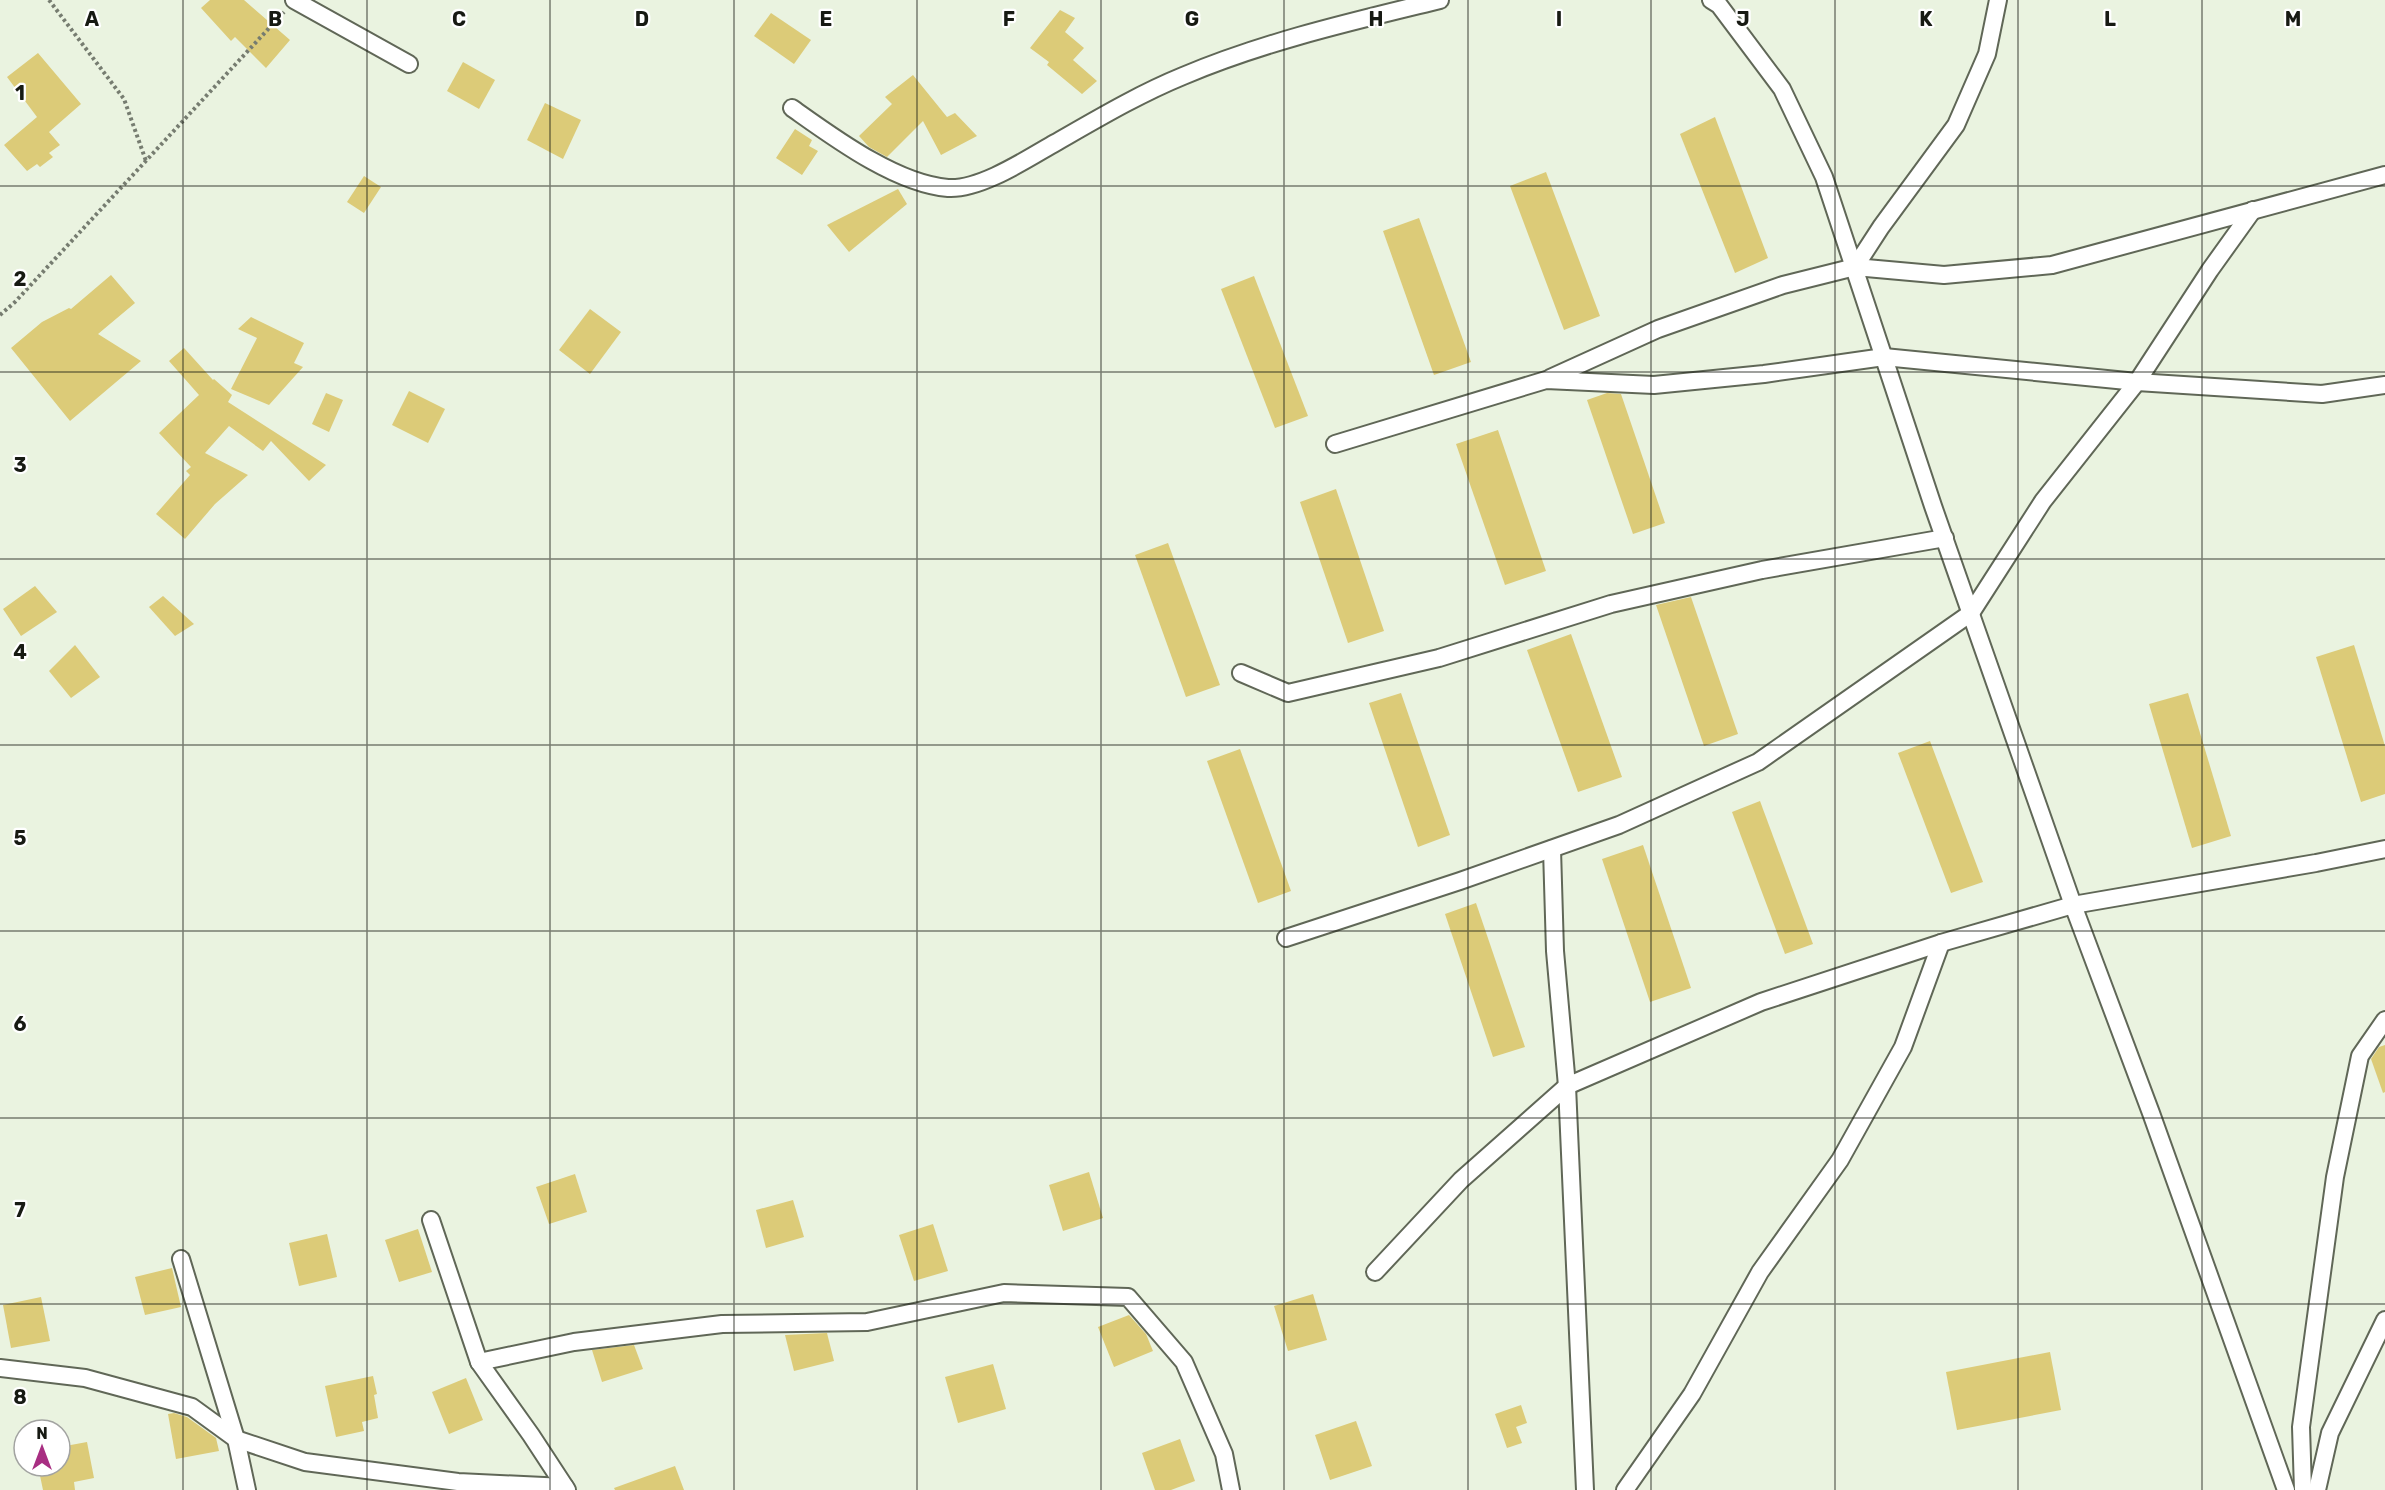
<svg xmlns="http://www.w3.org/2000/svg" width="2385" height="1490" font-family="Rubik,sans-serif">
  <style>
    .building { fill: #dccb78 }
    .lines { fill: none; stroke-linecap: round; stroke-linejoin: round }
    .minor-casing { stroke: #606757; stroke-width: 20 }
    .path { stroke: #767c70; stroke-width: 4; stroke-dasharray: 3 3; stroke-linecap: butt }
    .minor { stroke: #fff; stroke-width: 16 }
    .grid { fill: none; stroke: #171a13; stroke-width: 1.5; stroke-opacity: 0.55 }
    .grid-label { font-size: 20px; text-anchor: middle; font-weight: bold; fill: #171a13; stroke: #fff; stroke-width: 4.5; stroke-linejoin: round; paint-order: stroke }
  </style>
  <rect width="100%" height="100%" fill="#eaf3e0"/>
  <!-- building -->
  <g class="building">
    <polygon points="210,0 244,0 290,40 266,68 235,37 231,41 201,8"/>
    <polygon points="1060,10 1075,18 1065,32 1084,48 1073,60 1097,81 1082,94 1047,65 1049,62 1030,48"/>
    <polygon points="771,13 811,40 794,64 754,36"/>
    <polygon points="38,53 81,104 49,132 60,145 49,153 53,157 40,167 37,164 27,171 4,145 37,117 7,77"/>
    <polygon points="463,62 495,80 479,109 447,91"/>
    <polygon points="913,75 947,117 955,113 977,136 941,155 923,121 887,157 869,147 859,136 892,104 885,97"/>
    <polygon points="545,103 581,120 563,159 527,140"/>
    <polygon points="1715,117 1768,258 1735,273 1680,134"/>
    <polygon points="795,129 812,140 809,146 818,151 802,175 776,158"/>
    <polygon points="1546,172 1600,316 1564,330 1510,186"/>
    <polygon points="364,176 381,187 364,213 347,202"/>
    <polygon points="898,189 907,204 849,252 827,225"/>
    <polygon points="1419,218 1471,362 1434,375 1383,231"/>
    <polygon points="111,275 135,303 98,334 141,361 70,421 11,348 42,322 69,308 71,309"/>
    <polygon points="1254,276 1308,416 1275,428 1221,289"/>
    <polygon points="590,309 621,332 590,374 559,350"/>
    <polygon points="251,317 304,343 294,363 303,367 269,405 231,389 257,338 238,329"/>
    <polygon points="184,348 213,380 214,379 232,395 228,402 326,465 309,481 271,441 263,451 229,426 205,453 248,475 215,504 185,539 156,514 190,475 186,471 191,467 159,433 199,395 169,361"/>
    <polygon points="409,391 445,409 428,443 392,425"/>
    <polygon points="326,393 343,400 329,432 312,424"/>
    <polygon points="1607,393 1621,394 1665,523 1633,534 1587,400"/>
    <polygon points="1498,430 1546,571 1505,585 1456,444"/>
    <polygon points="1336,489 1384,631 1348,643 1300,502"/>
    <polygon points="1168,543 1220,685 1186,697 1135,555"/>
    <polygon points="35,586 57,612 21,636 3,609"/>
    <polygon points="163,596 194,624 175,636 149,607"/>
    <polygon points="1691,597 1738,734 1704,746 1656,605"/>
    <polygon points="1571,634 1622,777 1578,792 1527,650"/>
    <polygon points="75,645 100,677 71,698 49,671"/>
    <polygon points="2354,645 2385,746 2385,794 2361,802 2316,657"/>
    <polygon points="1401,693 1450,835 1418,847 1369,703"/>
    <polygon points="2188,693 2231,836 2192,848 2149,704"/>
    <polygon points="1930,741 1983,882 1951,893 1898,753"/>
    <polygon points="1240,749 1291,891 1258,903 1207,761"/>
    <polygon points="1760,801 1813,944 1785,954 1732,812"/>
    <polygon points="1643,845 1691,988 1650,1002 1602,859"/>
    <polygon points="1476,903 1525,1047 1493,1057 1445,914"/>
    <polygon points="2385,1045 2385,1092 2383,1093 2371,1059 2379,1047"/>
    <polygon points="1089,1172 1103,1218 1063,1231 1049,1185"/>
    <polygon points="575,1174 587,1212 549,1224 536,1187"/>
    <polygon points="793,1200 804,1237 766,1248 756,1210"/>
    <polygon points="933,1224 948,1271 914,1281 899,1235"/>
    <polygon points="418,1229 432,1272 399,1282 385,1240"/>
    <polygon points="327,1234 337,1277 299,1286 289,1243"/>
    <polygon points="172,1268 181,1307 145,1315 135,1277"/>
    <polygon points="1313,1294 1327,1340 1288,1351 1274,1306"/>
    <polygon points="41,1297 50,1341 11,1348 3,1305"/>
    <polygon points="1129,1315 1146,1334 1153,1351 1114,1367 1098,1327"/>
    <polygon points="827,1333 834,1361 794,1371 785,1335"/>
    <polygon points="634,1345 643,1369 602,1382 592,1350"/>
    <polygon points="2050,1352 2061,1410 1957,1430 1946,1372"/>
    <polygon points="993,1364 1006,1409 958,1423 945,1377"/>
    <polygon points="373,1376 377,1394 374,1395 378,1418 362,1422 364,1431 336,1437 325,1386"/>
    <polygon points="466,1378 483,1420 449,1434 432,1392"/>
    <polygon points="1521,1405 1527,1423 1516,1427 1522,1443 1507,1448 1495,1414"/>
    <polygon points="174,1413 187,1417 216,1438 219,1451 176,1459 168,1414"/>
    <polygon points="1356,1421 1372,1466 1330,1480 1315,1435"/>
    <polygon points="1180,1439 1195,1481 1171,1490 1155,1490 1142,1453"/>
    <polygon points="87,1442 94,1478 74,1482 75,1490 43,1490 38,1466 60,1466 60,1447"/>
    <polygon points="675,1466 684,1490 615,1490 614,1488"/>
  </g>
  <g class="lines">
    <defs>
      <g id="minor">
        <polyline points="294,0 409,64"/>
        <polyline points="1711,0 1719,5 1782,89 1824,177 1933,506 2073,905 2151,1113 2286,1490"/>
        <path d="M792,108C833,137 896,184 948,188C980,190 1027,159 1055,143C1097,119 1139,94 1183,76C1266,41 1354,21 1440,0"/>
        <polyline points="1855,267 1944,275 2052,265 2385,175"/>
        <polyline points="1550,378 1658,329 1783,285 1855,267 1881,227 1956,125 1987,54 1998,0"/>
        <polyline points="1335,444 1546,380 1654,385 1764,374 1884,357 2137,382 2322,394 2385,385"/>
        <polyline points="1241,673 1288,693 1439,658 1611,604 1762,570 1945,538"/>
        <polyline points="1552,849 1555,951 1567,1086 1585,1490"/>
        <polyline points="1286,938 1460,881 1619,825 1758,762 1971,613 2043,501 2137,382 2210,270 2253,210"/>
        <polyline points="431,1220 479,1362 531,1435 567,1490"/>
        <polyline points="181,1259 236,1439 247,1490"/>
        <polyline points="1375,1272 1461,1180 1567,1086 1761,1002 1941,943 2073,905 2316,863 2385,849"/>
        <polyline points="479,1362 574,1342 722,1324 867,1322 1004,1293 1128,1297 1184,1362 1224,1454 1231,1490"/>
        <polyline points="0,1368 85,1378 192,1407 236,1439 305,1462 458,1482 565,1487"/>
        <polyline points="1625,1490 1692,1394 1760,1272 1840,1160 1903,1047 1941,943"/>
        <polyline points="2303,1490 2301,1427 2335,1177 2360,1056 2385,1020"/>
        <polyline points="2317,1490 2330,1433 2385,1320"/>
      </g>
    </defs>
    <!-- minor casing -->
    <use href="#minor" class="minor-casing"/>
    <!-- path -->
    <g class="path">
      <polyline points="49,0 124,99 146,161"/>
      <polyline points="0,315 15,302 284,12"/>
    </g>
    <!-- minor -->
    <use href="#minor" class="minor"/>
  </g>
  <!-- grid -->
  <path class="grid" d="M183,0V1490M367,0V1490M550,0V1490M734,0V1490M917,0V1490M1101,0V1490M1284,0V1490M1468,0V1490M1651,0V1490M1835,0V1490M2018,0V1490M2202,0V1490M0,186H2385M0,372H2385M0,559H2385M0,745H2385M0,931H2385M0,1118H2385M0,1304H2385"/>
  <g class="grid-label">
    <text x="92" y="26">A</text>
    <text x="275" y="26">B</text>
    <text x="459" y="26">C</text>
    <text x="642" y="26">D</text>
    <text x="826" y="26">E</text>
    <text x="1009" y="26">F</text>
    <text x="1192" y="26">G</text>
    <text x="1376" y="26">H</text>
    <text x="1559" y="26">I</text>
    <text x="1743" y="26">J</text>
    <text x="1926" y="26">K</text>
    <text x="2110" y="26">L</text>
    <text x="2293" y="26">M</text>
    <text x="20" y="100">1</text>
    <text x="20" y="286">2</text>
    <text x="20" y="472">3</text>
    <text x="20" y="659">4</text>
    <text x="20" y="845">5</text>
    <text x="20" y="1031">6</text>
    <text x="20" y="1217">7</text>
    <text x="20" y="1404">8</text>
  </g>
  <!-- north arrow -->
  <g transform="translate(42 1448)"><circle r="28" fill="#ffffff" stroke="#a2a3a1" stroke-width="1.5"/>
  <path d="M0-4.5L10 22L0 15L-10 22Z" fill="#a82e82"/>
  <text y="-9" font-size="16" font-weight="bold" text-anchor="middle" fill="#171a13">N</text>
  </g>
</svg>
